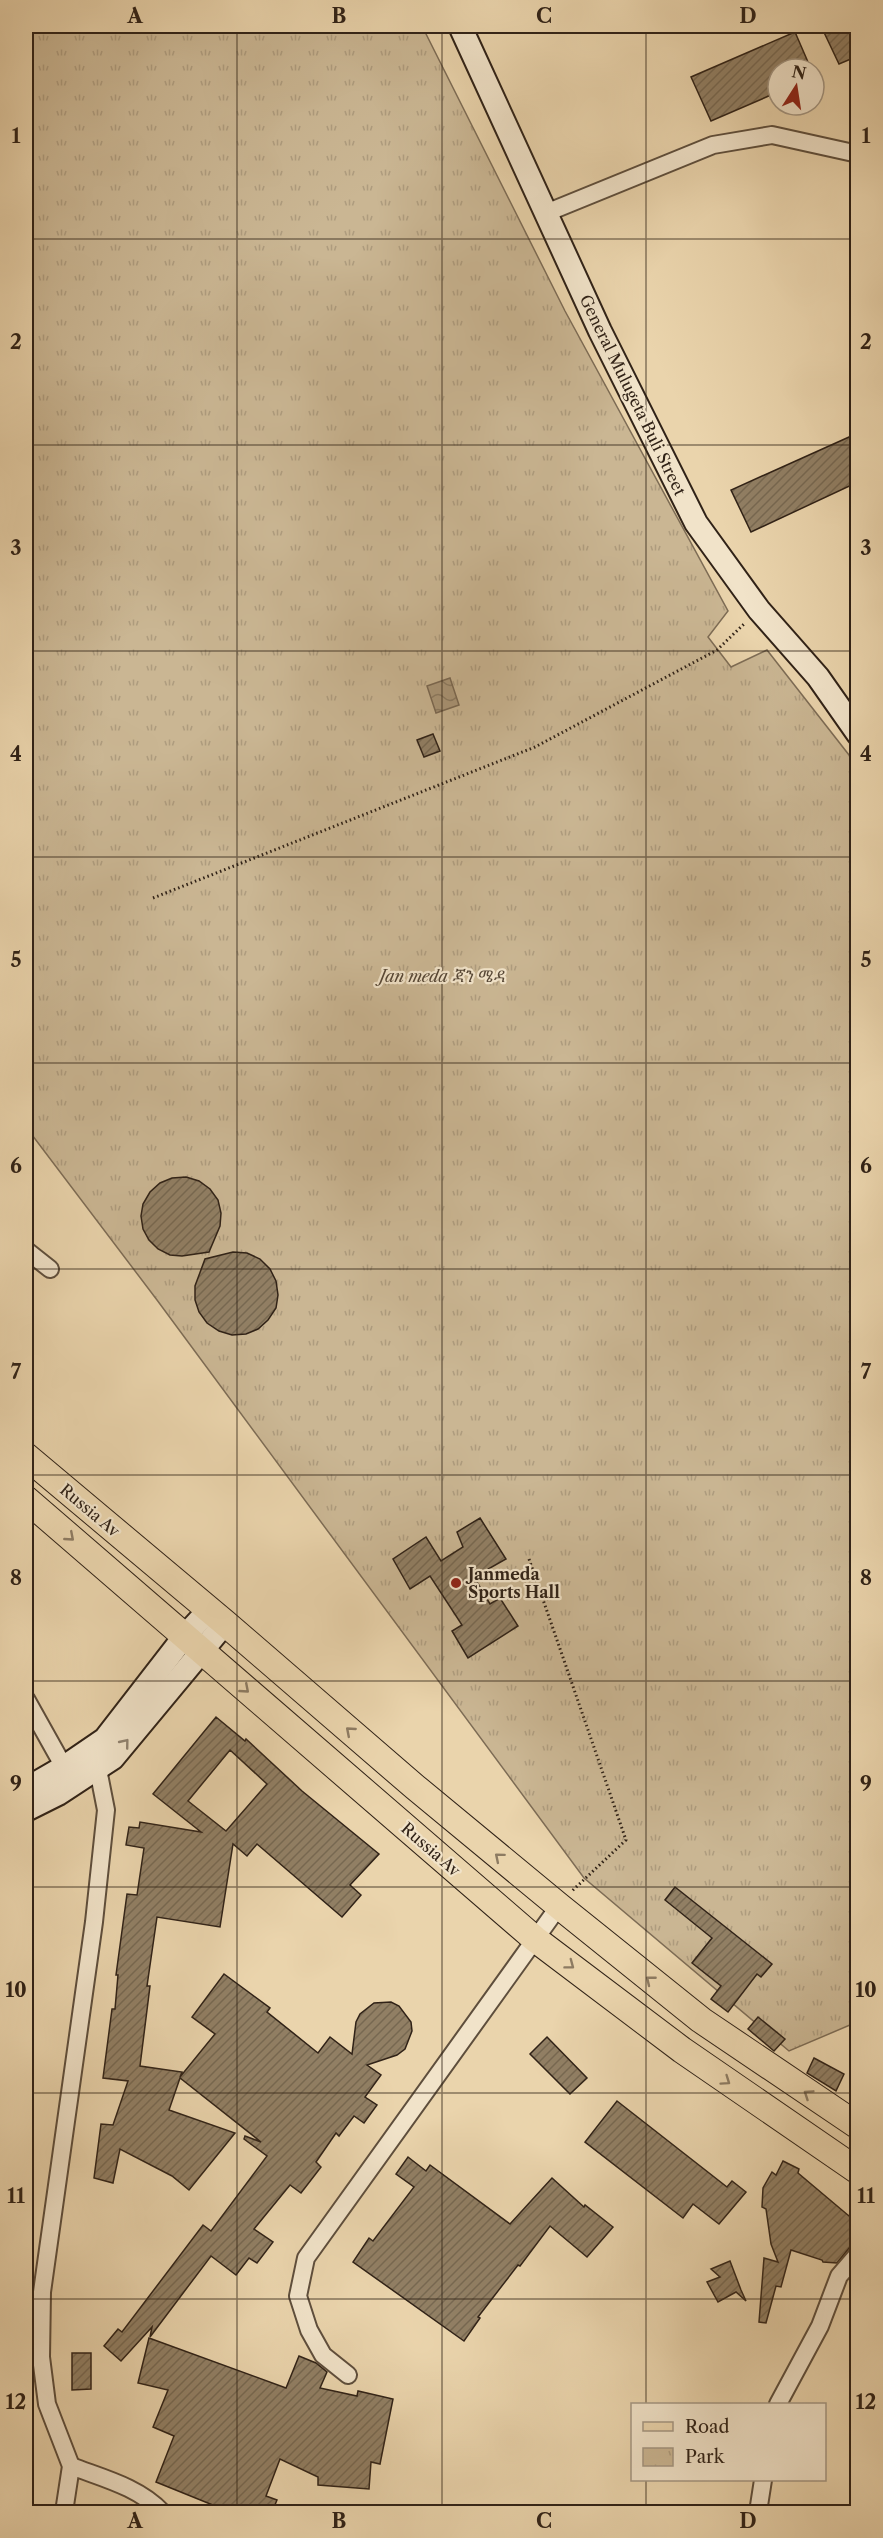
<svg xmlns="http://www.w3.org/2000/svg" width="883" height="2538" font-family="'Libre Caslon Text','Noto Serif Ethiopic',serif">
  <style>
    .park { fill: url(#park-tufts); stroke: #7d6c55; stroke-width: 1.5 }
    .water { fill: url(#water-waves); stroke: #7a6852; stroke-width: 1.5 }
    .building { fill: url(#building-hatch); stroke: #302217; stroke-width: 1.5; fill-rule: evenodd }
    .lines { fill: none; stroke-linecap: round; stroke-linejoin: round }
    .minor-casing { stroke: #5e4e3c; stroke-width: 20 }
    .secondary-casing { stroke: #302217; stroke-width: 26 }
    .primary-casing { stroke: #302217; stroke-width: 28 }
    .path { stroke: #302217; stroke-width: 3; stroke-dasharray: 1.5 3; stroke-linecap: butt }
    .minor { stroke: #f1e3c9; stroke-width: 16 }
    .secondary { stroke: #f1e3c9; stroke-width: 22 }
    .primary { stroke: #ead4ac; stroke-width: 26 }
    .oneway { stroke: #8d7b62 }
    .oneway2 { stroke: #908270 }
    .grid { fill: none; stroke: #302217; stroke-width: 1.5; stroke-opacity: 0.55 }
    .poi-dot { fill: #8f2418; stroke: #f1e3c9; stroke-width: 2 }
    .labels { text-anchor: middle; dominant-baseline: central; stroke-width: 4.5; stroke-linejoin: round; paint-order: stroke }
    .street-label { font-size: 16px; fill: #302217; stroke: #f1e3c9 }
    .park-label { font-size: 16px; font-style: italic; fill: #564736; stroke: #f1e3c9 }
    .poi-label { font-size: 16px; font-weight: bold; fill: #302217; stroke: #f1e3c9; text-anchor: start }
    .neatline { fill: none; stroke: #302217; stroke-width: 2 }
    .grid-label { font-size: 20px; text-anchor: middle; font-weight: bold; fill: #302217 }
  </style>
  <defs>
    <pattern id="park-tufts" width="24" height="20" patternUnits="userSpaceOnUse" patternTransform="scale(1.5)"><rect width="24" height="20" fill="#cab693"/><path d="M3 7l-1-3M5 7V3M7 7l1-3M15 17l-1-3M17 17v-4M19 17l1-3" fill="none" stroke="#ae9c7e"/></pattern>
    <pattern id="water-waves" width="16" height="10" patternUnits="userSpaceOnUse" patternTransform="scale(1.5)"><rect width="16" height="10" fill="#ab9779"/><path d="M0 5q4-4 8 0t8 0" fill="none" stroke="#8c7b62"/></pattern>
    <pattern id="building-hatch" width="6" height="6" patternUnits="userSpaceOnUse" patternTransform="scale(1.5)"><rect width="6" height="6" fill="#917f64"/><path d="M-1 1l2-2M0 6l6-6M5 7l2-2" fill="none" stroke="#776851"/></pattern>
  </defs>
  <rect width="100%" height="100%" fill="#ead4ac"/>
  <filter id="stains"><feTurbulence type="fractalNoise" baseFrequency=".00333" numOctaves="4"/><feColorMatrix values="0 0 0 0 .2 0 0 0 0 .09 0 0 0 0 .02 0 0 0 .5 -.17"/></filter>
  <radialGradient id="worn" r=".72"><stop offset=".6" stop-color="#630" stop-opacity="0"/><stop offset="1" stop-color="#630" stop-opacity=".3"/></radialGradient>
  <!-- park -->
  <polygon class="park" points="26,26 422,26 565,311 728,611 708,637 731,667 767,650 849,755 857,774 857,2022 789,2051 584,1878 157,1300 26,1127"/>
  <!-- water -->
  <polygon class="water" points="450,678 459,705 436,713 427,686"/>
  <!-- building -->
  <g class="building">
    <polygon points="821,26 858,26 858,56 839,64"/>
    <polygon points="795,32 811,69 778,69 778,92 711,121 691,77"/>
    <polygon points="858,433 858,482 751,532 731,490"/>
    <polygon points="433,734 440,751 424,757 417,740"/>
    <polygon points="186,1177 199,1181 210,1189 218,1200 221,1213 220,1226 209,1252 182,1256 170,1255 158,1249 149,1240 143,1229 141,1216 143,1204 150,1192 160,1183 172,1178"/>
    <polygon points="233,1252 247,1253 260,1259 270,1269 276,1281 278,1295 276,1308 268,1320 258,1329 246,1334 232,1335 219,1331 207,1323 199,1312 195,1300 195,1286 205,1259"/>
    <polygon points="480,1518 506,1559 474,1577 490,1604 500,1598 518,1626 468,1658 452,1631 462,1625 430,1576 410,1589 393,1559 426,1537 441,1561 463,1547 457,1532"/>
    <path d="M216,1717L245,1741L246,1739L302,1791L379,1854L350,1885L361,1895L342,1917L257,1844L247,1856L233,1844L220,1927L157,1917L147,1986H150L140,2066L182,2072L180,2077L215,2034L192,2017L224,1974L270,2008L267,2012L318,2053L330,2037L352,2054L356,2022L360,2014L374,2003L391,2002L399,2006L411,2022L412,2031L405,2049L397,2055L367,2065L381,2075L365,2097L377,2105L364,2123L354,2116L339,2136L336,2133L316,2162L321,2167L301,2193L290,2185L254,2229L273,2242L257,2263L249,2258L236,2275L211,2256L150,2337L152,2327L121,2361L104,2346L118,2329L122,2332L203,2225L211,2231L267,2156L244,2139L245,2136L261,2142L180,2078L169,2110L235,2133L189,2190L172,2176L120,2149L113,2183L94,2178L101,2124L113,2125L128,2081L103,2078L112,2009H115L118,1975H116L127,1894L137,1895L144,1848L126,1845L129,1827L139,1828L140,1822L201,1832L153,1794ZM230,1750L267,1784L226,1831L188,1801Z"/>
    <polygon points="675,1887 772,1964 761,1977 757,1974 728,2012 711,1999 721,1986 692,1963 712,1938 665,1900"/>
    <polygon points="758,2017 785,2039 774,2051 748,2029"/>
    <polygon points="547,2037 587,2078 570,2094 530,2054"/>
    <polygon points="814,2058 844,2074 836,2091 807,2073"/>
    <polygon points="617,2101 727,2187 732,2181 746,2192 719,2224 693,2204 683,2218 585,2142"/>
    <polygon points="408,2157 426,2171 430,2165 510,2224 552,2178 584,2207 585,2205 613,2227 587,2257 550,2226 520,2266 518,2265 478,2317 480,2318 464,2341 353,2262 369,2238 373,2241 414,2187 396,2174"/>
    <polygon points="783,2161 799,2169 798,2173 849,2216 858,2202 858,2244 850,2247 837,2263 823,2262 822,2260 791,2250 781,2287 776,2286 766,2323 759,2322 764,2258 778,2262 771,2244 766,2209 762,2207 763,2188 772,2172 776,2175"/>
    <polygon points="730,2261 741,2290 746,2301 736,2292 718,2302 707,2282 720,2277 711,2269"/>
    <polygon points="149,2338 286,2388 299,2356 316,2363 327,2372 320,2388 357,2396 358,2391 393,2399 380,2464 371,2462 369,2489 318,2485 318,2477 280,2459 266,2496 277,2500 272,2512 230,2512 156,2482 174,2436 153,2427 168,2390 138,2383"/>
    <polygon points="72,2353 91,2353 91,2389 72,2390"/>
  </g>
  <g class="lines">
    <defs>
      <g id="minor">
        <polyline points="546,213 713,145 772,135 858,154"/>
        <polyline points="26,1250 50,1269"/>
        <polyline points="26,1699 64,1767"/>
        <polyline points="348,2375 323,2355 309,2330 298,2296 306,2258 559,1906"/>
        <polyline points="778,2404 820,2326 839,2276 858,2254"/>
        <path d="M71,2466C102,2478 139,2487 162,2512"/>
        <polyline points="64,2512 71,2466 47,2404 41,2357 42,2292 94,1922 106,1810 96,1759"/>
        <polyline points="758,2512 763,2480"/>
      </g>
      <g id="secondary">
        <polyline points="460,26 600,331 696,523 759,610 818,677 858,734"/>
        <polyline points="26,1789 64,1767 105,1739 184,1637 209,1610"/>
        <polyline points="26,1810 58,1794 113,1758 225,1623"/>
      </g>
      <g id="primary">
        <polyline points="26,1456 225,1623 415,1787 559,1906 701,2020 858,2126"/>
        <polyline points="26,1499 535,1939 682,2050 858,2171"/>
      </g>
    </defs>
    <!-- minor casing -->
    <use href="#minor" class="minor-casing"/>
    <!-- secondary casing -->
    <use href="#secondary" class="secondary-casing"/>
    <!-- primary casing -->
    <use href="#primary" class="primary-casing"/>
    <!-- path -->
    <g class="path">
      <polyline points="26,167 31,194 26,198"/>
      <polyline points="153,898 535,747 717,650 744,624"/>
      <polyline points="529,1559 626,1840 572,1891"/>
    </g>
    <!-- minor -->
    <use href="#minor" class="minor"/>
    <!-- secondary -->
    <use href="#secondary" class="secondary"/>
    <!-- primary -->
    <use href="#primary" class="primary"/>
  </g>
  <!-- one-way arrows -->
  <defs><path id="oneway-chevron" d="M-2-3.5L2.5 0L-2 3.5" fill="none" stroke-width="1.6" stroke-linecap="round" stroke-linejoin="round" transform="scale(1.5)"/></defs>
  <g class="oneway">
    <use href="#oneway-chevron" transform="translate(70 1537) rotate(41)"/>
    <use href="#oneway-chevron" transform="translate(245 1689) rotate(41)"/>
    <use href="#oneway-chevron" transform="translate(350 1731) rotate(-139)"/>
    <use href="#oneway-chevron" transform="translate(499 1857) rotate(-140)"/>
    <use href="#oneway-chevron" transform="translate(570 1965) rotate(37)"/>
    <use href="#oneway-chevron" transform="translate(650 1980) rotate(-141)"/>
    <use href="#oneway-chevron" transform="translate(726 2081) rotate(35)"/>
    <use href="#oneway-chevron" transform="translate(808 2094) rotate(-146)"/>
  </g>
  <use class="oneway2" href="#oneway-chevron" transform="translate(125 1743) rotate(-51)"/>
  <!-- grid -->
  <path class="grid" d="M237,26V2512M442,26V2512M646,26V2404M26,239H858M26,445H858M26,651H858M26,857H858M26,1063H858M26,1269H858M26,1475H858M26,1681H858M26,1887H858M26,2093H858M26,2299H858M646,2480V2512"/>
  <!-- markers -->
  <circle class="poi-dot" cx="456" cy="1583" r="6"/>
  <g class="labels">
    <!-- street labels -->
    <g class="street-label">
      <text transform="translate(633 395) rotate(64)">General Mulugeta Buli Street</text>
      <text transform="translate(90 1510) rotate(40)">Russia Av</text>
      <text transform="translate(431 1849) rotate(41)">Russia Av</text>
    </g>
    <!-- park labels -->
    <g class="park-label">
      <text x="442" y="976">Jan meda ጃን ሜዳ</text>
    </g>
    <!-- poi labels -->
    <g class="poi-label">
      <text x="468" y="1574">Janmeda<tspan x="468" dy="18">Sports Hall</tspan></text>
    </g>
  </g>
  <!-- margin -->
  <rect width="883" height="2538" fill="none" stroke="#ead4ac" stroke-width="66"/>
  <!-- legend -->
  <rect x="631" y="2403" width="195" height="78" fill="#f1e3c9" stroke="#a49682" stroke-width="1.5"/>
  <rect x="643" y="2422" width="30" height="9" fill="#ead4ac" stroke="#a49682" stroke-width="1.5"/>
  <text x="685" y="2433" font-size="18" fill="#302217">Road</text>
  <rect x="643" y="2448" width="30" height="18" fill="url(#park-tufts)" stroke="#a49682" stroke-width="1.5"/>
  <text x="685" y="2463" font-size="18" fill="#302217">Park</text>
  <!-- north arrow -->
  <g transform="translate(796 87) rotate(12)"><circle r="28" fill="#f1e3c9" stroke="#a49682" stroke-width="1.5"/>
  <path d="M0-4.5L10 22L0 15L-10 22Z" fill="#8f2418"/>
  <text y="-9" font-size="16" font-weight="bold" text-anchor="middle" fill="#302217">N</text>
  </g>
  <rect x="33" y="33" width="817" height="2472" class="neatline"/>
  <g class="grid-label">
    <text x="135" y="23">A</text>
    <text x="339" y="23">B</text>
    <text x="544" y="23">C</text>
    <text x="748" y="23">D</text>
    <text x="16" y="143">1</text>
    <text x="866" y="143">1</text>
    <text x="16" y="349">2</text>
    <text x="866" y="349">2</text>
    <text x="16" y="555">3</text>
    <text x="866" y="555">3</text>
    <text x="16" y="761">4</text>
    <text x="866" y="761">4</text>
    <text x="16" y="967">5</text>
    <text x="866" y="967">5</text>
    <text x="16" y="1173">6</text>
    <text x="866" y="1173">6</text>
    <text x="16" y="1379">7</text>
    <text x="866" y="1379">7</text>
    <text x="16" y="1585">8</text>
    <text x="866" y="1585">8</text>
    <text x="16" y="1791">9</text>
    <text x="866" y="1791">9</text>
    <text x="16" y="1997">10</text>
    <text x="866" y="1997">10</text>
    <text x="16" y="2203">11</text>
    <text x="866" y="2203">11</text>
    <text x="16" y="2409">12</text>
    <text x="866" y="2409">12</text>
    <text x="135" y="2528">A</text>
    <text x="339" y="2528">B</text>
    <text x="544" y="2528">C</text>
    <text x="748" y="2528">D</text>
  </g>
  <rect width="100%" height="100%" filter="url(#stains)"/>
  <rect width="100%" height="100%" fill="url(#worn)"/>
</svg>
